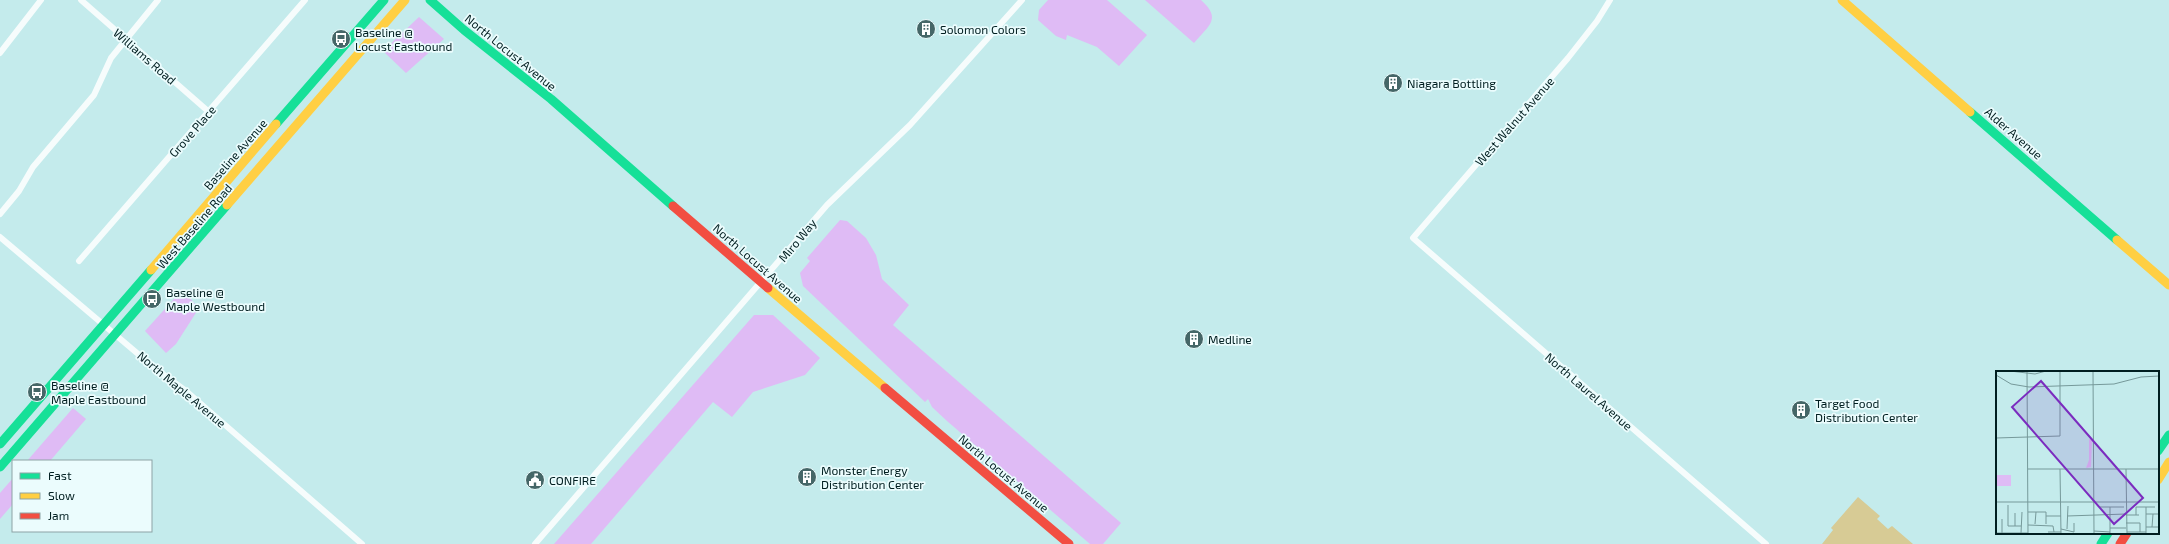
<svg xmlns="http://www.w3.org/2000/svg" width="2169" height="544" font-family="'Exo 2',sans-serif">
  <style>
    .green { fill: #d7cb95 }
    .water { fill: #dfbbf5 }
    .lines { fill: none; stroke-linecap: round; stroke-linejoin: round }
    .street { stroke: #f6fcfc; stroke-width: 6 }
    .fast { stroke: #16e098; stroke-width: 9 }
    .slow { stroke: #ffcf43; stroke-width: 9 }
    .jam { stroke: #f24e42; stroke-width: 9 }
    .labels { text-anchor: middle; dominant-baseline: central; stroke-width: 3.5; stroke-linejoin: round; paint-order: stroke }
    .poi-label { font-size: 12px; fill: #001e20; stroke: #ebfcfd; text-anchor: start }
    .street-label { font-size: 12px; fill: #001e20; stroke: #ebfcfd }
    .inset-road { fill: none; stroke: #76999a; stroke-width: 1 }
    .view { fill: #7b2cbf; fill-opacity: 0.15; stroke: #7b2cbf; stroke-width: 2 }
    .inset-edge { fill: none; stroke: #001e20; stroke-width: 2 }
  </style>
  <rect width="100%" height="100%" fill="#c4ebec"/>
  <!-- green -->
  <polygon class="green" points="1858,497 1880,516 1877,519 1888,529 1892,526 1913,544 1822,544 1833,530 1831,528"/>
  <!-- water -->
  <g class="water">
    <polygon points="1048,0 1107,0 1147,35 1119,66 1097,47 1067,35 1066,40 1056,36 1038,20 1039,10"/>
    <path d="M1145,0H1201C1222,19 1209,25 1194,43Z"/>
    <polygon points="419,17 444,39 406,73 383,51"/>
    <polygon points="840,220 847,221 866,238 876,255 882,279 909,305 893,325 1121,523 1103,544 1090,544 947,421 932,407 928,399 925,402 803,286 800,273 810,261 807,258"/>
    <polygon points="182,290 199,308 176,344 166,353 145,331"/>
    <polygon points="754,315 773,315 820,358 805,375 753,392 732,417 713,402 591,544 554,544"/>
    <polygon points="73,408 86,419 50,461 27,461"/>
    <polygon points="13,478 13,504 0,519 0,493"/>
  </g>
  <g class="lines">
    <!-- street -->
    <g class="street">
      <polyline points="81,0 209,112"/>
      <polyline points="1610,0 1597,21 1568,58 1413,238 1766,544"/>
      <polyline points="0,53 41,0"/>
      <polyline points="0,214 19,191 33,167 94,95 111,58 158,0"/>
      <polyline points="0,237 157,370 186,391 362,544"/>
      <polyline points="79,261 305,0"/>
      <polyline points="535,544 827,205 910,125 1022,0"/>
    </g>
    <!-- fast -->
    <g class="fast">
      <polyline points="430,0 464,30 551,99 673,206"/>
      <polyline points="1970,112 2117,240"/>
      <polyline points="276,124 384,0"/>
      <polyline points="0,444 151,270"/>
      <polyline points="2158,451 2169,435"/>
      <polyline points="0,467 227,205"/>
      <polyline points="2101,544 2108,533"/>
    </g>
    <!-- slow -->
    <g class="slow">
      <polyline points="1842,0 1970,112"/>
      <polyline points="227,205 405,0"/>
      <polyline points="2117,240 2169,285"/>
      <polyline points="151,270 276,124"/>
      <polyline points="768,288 885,388"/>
      <polyline points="2158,480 2169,462"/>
    </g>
    <!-- jam -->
    <g class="jam">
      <polyline points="673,206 768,288"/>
      <polyline points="885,388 1069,544"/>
      <polyline points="2120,544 2127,533"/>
    </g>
  </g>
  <!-- icons -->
  <defs>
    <symbol id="building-disc" viewBox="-11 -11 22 22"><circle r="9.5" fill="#456667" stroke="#ebfcfd"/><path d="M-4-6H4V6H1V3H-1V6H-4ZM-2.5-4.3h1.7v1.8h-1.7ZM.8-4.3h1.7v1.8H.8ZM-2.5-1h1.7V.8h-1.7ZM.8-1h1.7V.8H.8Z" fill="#fff"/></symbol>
    <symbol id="bus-disc" viewBox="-11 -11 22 22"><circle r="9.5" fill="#456667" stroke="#ebfcfd"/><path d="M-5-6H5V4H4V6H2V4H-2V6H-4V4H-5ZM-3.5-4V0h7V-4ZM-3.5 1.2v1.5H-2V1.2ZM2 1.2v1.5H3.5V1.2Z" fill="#fff"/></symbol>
    <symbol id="civic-disc" viewBox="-11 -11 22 22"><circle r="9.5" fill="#456667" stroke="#ebfcfd"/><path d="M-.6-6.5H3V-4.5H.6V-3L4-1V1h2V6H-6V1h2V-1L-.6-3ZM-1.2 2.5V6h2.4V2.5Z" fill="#fff"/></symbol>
  </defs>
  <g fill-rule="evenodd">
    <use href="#building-disc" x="915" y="18" width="22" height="22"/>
    <use href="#bus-disc" x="330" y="28" width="22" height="22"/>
    <use href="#building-disc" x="1382" y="72" width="22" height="22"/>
    <use href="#bus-disc" x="141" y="288" width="22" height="22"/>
    <use href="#building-disc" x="1183" y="328" width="22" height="22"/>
    <use href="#bus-disc" x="26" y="381" width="22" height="22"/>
    <use href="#building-disc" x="1790" y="399" width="22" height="22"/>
    <use href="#building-disc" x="796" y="466" width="22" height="22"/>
    <use href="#civic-disc" x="524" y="469" width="22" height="22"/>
  </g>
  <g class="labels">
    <!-- poi labels -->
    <g class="poi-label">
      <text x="940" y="29">Solomon Colors</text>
      <text x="355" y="32">Baseline @<tspan x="355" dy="14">Locust Eastbound</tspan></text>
      <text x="1407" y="83">Niagara Bottling</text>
      <text x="166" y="292">Baseline @<tspan x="166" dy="14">Maple Westbound</tspan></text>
      <text x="1208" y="339">Medline</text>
      <text x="51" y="385">Baseline @<tspan x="51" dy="14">Maple Eastbound</tspan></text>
      <text x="1815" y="403">Target Food<tspan x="1815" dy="14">Distribution Center</tspan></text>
      <text x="821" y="470">Monster Energy<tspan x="821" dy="14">Distribution Center</tspan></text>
      <text x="549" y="480">CONFIRE</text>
    </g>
    <!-- street labels -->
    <g class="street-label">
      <text transform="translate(511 52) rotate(39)">North Locust Avenue</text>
      <text transform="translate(145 56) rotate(41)">Williams Road</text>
      <text transform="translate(1514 121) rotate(-49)">West Walnut Avenue</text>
      <text transform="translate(192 131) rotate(-49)">Grove Place</text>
      <text transform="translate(2014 133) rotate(41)">Alder Avenue</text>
      <text transform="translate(235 154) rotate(-49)">Baseline Avenue</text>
      <text transform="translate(194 226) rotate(-49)">West Baseline Road</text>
      <text transform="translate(797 240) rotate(-50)">Miro Way</text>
      <text transform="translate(758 263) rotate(41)">North Locust Avenue</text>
      <text transform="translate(182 389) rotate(40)">North Maple Avenue</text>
      <text transform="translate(1589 391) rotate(41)">North Laurel Avenue</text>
      <text transform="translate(1004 473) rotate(40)">North Locust Avenue</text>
    </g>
  </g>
  <!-- overview -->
  <g transform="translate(1996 371)">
    <rect width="163" height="163" fill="#c4ebec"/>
    <path d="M93,68H96L95,96L90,97L93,89ZM0,104H15V115H0Z" fill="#dfbbf5"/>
    <path class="inset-road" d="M14,0L39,3L50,0M31,0L32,163M97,0L98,163M163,0V130M0,4L15,13L33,16L118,13L145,6L163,5M0,67L64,65V0M32,98H163M64,98L65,163M130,98L131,163M0,131H163M12,134V155H25M103,136H128M114,136V163M32,141H50V153M150,143H163M130,144H143M140,144V136H159M50,145H65M71,145L130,143M6,148V162M130,152H144V161M39,153L40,141M32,154L57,155L58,161M19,155V142M150,156H163M156,156L157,143M114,157H130M65,158L78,161V152M71,158L72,135M98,160L114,161M52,161H65M131,161H150M0,162H32M25,162L26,141M150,163V136"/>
    <path class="view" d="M45,10L147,127L118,153L16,36Z"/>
    <rect width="163" height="163" class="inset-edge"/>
  </g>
  <!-- legend -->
  <rect x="12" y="460" width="140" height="72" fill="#ebfcfd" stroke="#8da3a5"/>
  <rect x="20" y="473" width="20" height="6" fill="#16e098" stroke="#8da3a5"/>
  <text x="48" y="480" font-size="12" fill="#001e20">Fast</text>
  <rect x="20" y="493" width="20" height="6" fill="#ffcf43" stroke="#8da3a5"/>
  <text x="48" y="500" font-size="12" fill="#001e20">Slow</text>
  <rect x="20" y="513" width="20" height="6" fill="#f24e42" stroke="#8da3a5"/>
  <text x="48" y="520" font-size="12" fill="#001e20">Jam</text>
</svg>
